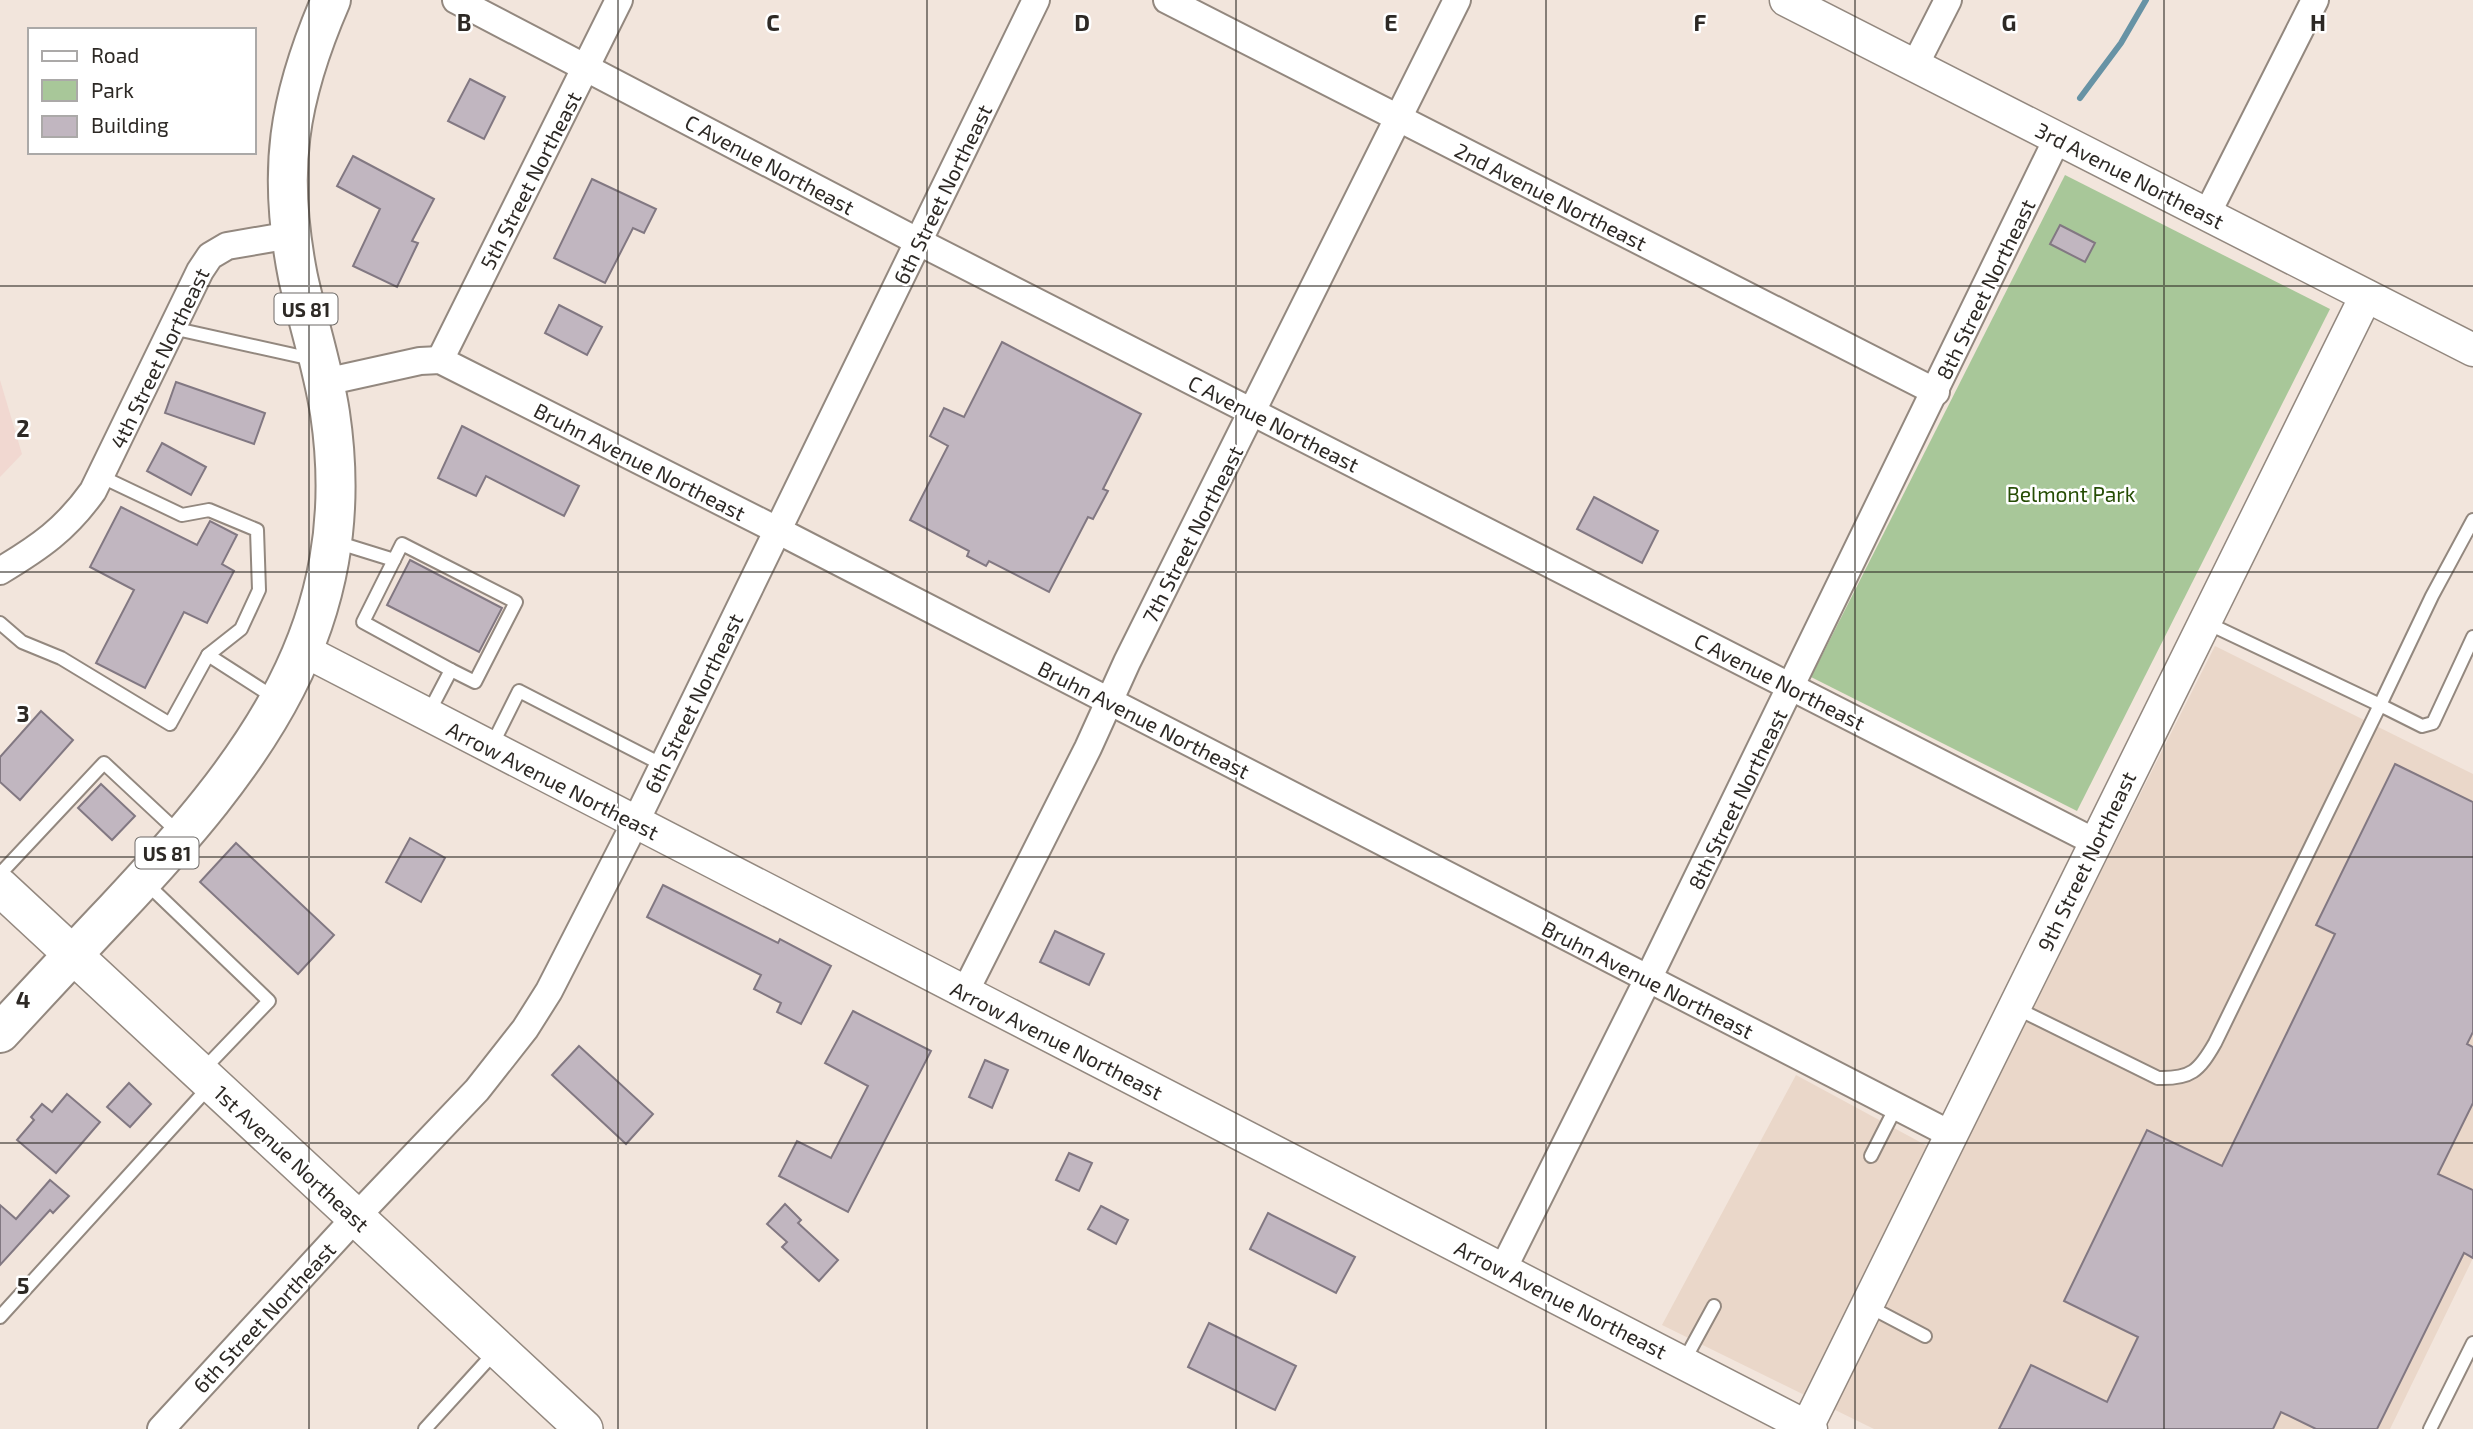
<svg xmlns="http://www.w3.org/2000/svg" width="2473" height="1429" font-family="'Exo 2',sans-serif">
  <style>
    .built { fill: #ead7c9 }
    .industrial { fill: #f1d8d1 }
    .green { fill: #a8c799 }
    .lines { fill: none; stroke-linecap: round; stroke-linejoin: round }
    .stream { stroke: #6793a5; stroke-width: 6 }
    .building { fill: #c1b6c0; stroke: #827882; stroke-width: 2 }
    .service-casing { stroke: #93887f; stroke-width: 16 }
    .minor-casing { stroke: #93887f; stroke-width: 30 }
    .tertiary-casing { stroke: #93887f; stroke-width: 35 }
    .secondary-casing { stroke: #93887f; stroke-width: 40 }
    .primary-casing { stroke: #93887f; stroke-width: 42 }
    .service { stroke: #fff; stroke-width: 12 }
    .minor { stroke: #fff; stroke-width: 26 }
    .tertiary { stroke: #fff; stroke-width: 32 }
    .secondary { stroke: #fff; stroke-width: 37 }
    .primary { stroke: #fff; stroke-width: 38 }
    .grid { fill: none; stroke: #2d2925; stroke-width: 2; stroke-opacity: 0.55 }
    .labels { text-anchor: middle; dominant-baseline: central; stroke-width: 5; stroke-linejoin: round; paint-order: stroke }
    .shield { fill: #fff; stroke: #6c6966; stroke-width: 2 }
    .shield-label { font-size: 19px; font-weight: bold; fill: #2d2925 }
    .street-label { font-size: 21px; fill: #2d2925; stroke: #fff }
    .park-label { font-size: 21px; fill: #264d05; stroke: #fff }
    .grid-label { font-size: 23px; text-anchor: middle; font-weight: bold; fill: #2d2925; stroke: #fff; stroke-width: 5; stroke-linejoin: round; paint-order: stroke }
  </style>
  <rect width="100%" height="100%" fill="#f2e5dc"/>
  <!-- built -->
  <polygon class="built" points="2215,646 2473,774 2473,1258 2390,1429 1874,1429 1662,1325 1796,1075 1955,1161"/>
  <!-- industrial -->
  <polygon class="industrial" points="0,380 22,454 0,477"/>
  <!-- green -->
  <polygon class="green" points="2065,175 2330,309 2077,811 1811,677"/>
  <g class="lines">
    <!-- stream -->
    <polyline class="stream" points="2080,98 2121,43 2146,0"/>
  </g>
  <!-- building -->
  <g class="building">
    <polygon points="470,79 505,97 484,139 448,121"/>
    <polygon points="353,156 434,199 412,241 418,243 397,287 353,266 380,209 337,186"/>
    <polygon points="592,179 656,209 644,233 633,228 605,283 554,258"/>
    <polygon points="2060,225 2095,243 2085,262 2050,244"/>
    <polygon points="559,305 602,327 587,355 545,333"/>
    <polygon points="1002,342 1141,414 1103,489 1108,491 1093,519 1088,517 1049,592 989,561 986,566 967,556 969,551 910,520 948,446 930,436 944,408 964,417"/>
    <polygon points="176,382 265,413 254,444 165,413"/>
    <polygon points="462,426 579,486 564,516 486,476 476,496 438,478"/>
    <polygon points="162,443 206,467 191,495 147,471"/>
    <polygon points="1594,497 1658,531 1642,563 1577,529"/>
    <polygon points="121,507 197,545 210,521 237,535 222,564 234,571 207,623 184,612 145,688 96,663 134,590 90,567"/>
    <polygon points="410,560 502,608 479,652 387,605"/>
    <polygon points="41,711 73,740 20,800 0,782 0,757"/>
    <polygon points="2395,764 2473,802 2473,1032 2467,1044 2473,1047 2473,1103 2438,1174 2473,1190 2473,1258 2464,1253 2377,1429 2316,1429 2281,1412 2273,1429 1999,1429 2031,1365 2107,1402 2138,1337 2064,1301 2147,1130 2222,1166 2335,934 2316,925"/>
    <polygon points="101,784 135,816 112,840 78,808"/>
    <polygon points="410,838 445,858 421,902 386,882"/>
    <polygon points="236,843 334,935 298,974 200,882"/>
    <polygon points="663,885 778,943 780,939 831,966 801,1024 777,1012 781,1003 754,989 761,975 647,917"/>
    <polygon points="1055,931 1104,954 1089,985 1040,962"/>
    <polygon points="853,1011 931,1051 848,1212 779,1176 797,1141 831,1158 868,1086 825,1063"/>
    <polygon points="579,1046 653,1114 626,1144 552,1075"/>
    <polygon points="985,1060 1008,1070 992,1108 969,1097"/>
    <polygon points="129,1083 151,1104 130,1127 107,1107"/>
    <polygon points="67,1094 100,1122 56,1173 17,1140 34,1120 31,1117 42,1104 52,1112"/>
    <polygon points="1069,1153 1092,1163 1079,1191 1056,1180"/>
    <polygon points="50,1180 69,1196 53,1213 50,1210 0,1265 0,1205 16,1219"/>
    <polygon points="785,1204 801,1220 798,1223 838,1260 819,1281 782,1247 787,1242 767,1224"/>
    <polygon points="1101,1206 1128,1220 1116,1244 1088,1229"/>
    <polygon points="1268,1213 1355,1257 1336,1293 1250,1249"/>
    <polygon points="1209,1323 1296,1366 1275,1410 1188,1367"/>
  </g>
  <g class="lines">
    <defs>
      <g id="service">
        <polyline points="172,328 312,359"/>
        <polyline points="336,542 394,560 363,622 451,670 428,714"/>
        <polyline points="394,560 402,544 516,602 475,682 451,670"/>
        <polyline points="2205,622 2380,705 2432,596 2473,520"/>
        <polyline points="0,623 22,642 61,658 170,724 208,655 241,629 259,590 257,530 209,510 182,515 100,476"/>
        <polyline points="208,655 275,698"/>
        <polyline points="491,747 519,691 663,765"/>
        <polyline points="0,874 104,763 179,833"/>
        <polyline points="145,882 269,1001 202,1071"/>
        <path d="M2014,1007L2158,1078C2191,1079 2199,1071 2215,1043L2380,705L2422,726L2433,723L2473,637"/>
        <polyline points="1871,1156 1896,1107"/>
        <polyline points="1868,1306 1925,1336"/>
        <polyline points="0,1317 209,1087"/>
        <polyline points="1684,1361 1714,1306"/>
        <polyline points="425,1429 495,1352"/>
        <polyline points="2430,1429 2473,1343"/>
      </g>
      <g id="minor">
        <polyline points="456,0 919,242 2095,842"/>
        <polyline points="1167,0 1936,392"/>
        <polyline points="1915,65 1948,0"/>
        <polyline points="2207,214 2315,0"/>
        <polyline points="440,360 619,0"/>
        <polyline points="325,382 420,361 440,360 777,530 1952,1135"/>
        <path d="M0,571C40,547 66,529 93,491L200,271L210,256L227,246L291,235"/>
        <polyline points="965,992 1088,748 1127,662 1457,0"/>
        <polyline points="1503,1269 1648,979 2058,137"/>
        <polyline points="161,1429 356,1217 477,1090 525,1029 549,991 635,823 1036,0"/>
      </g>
      <g id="tertiary">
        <polyline points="1786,0 2473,350"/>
        <polyline points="303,650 1811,1429"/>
        <polyline points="1807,1427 2366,296"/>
      </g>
      <polyline id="secondary" points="0,887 584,1429"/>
      <path id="primary" d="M0,1033C38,992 76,951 115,910C252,764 362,627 330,413C323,367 308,323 298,277C277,171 288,99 331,0"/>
    </defs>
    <!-- service casing -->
    <use href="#service" class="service-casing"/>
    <!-- minor casing -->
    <use href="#minor" class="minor-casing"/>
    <!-- tertiary casing -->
    <use href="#tertiary" class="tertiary-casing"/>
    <!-- secondary casing -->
    <use href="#secondary" class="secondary-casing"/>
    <!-- primary casing -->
    <use href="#primary" class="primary-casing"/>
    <!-- service -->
    <use href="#service" class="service"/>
    <!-- minor -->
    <use href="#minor" class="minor"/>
    <!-- tertiary -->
    <use href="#tertiary" class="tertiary"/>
    <!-- secondary -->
    <use href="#secondary" class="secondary"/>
    <!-- primary -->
    <use href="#primary" class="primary"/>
  </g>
  <!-- grid -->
  <path class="grid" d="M309,0V1429M618,0V1429M927,0V1429M1236,0V1429M1546,0V1429M1855,0V1429M2164,0V1429M0,286H2473M0,572H2473M0,857H2473M0,1143H2473"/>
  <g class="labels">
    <!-- shield labels -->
    <g class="shield">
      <rect x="274.5" y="293.5" width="63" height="31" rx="5"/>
      <rect x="135.5" y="837.5" width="63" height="31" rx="5"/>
    </g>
    <g class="shield-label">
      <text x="306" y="309">US 81</text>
      <text x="167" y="853">US 81</text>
    </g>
    <!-- street labels -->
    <g class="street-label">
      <text transform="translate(770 164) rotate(28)">C Avenue Northeast</text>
      <text transform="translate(2130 175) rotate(27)">3rd Avenue Northeast</text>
      <text transform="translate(530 180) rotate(-63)">5th Street Northeast</text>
      <text transform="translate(942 194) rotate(-64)">6th Street Northeast</text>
      <text transform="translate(1551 196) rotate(27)">2nd Avenue Northeast</text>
      <text transform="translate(1985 289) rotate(-64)">8th Street Northeast</text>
      <text transform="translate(159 358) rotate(-64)">4th Street Northeast</text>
      <text transform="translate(1274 423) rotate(27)">C Avenue Northeast</text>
      <text transform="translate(640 461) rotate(27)">Bruhn Avenue Northeast</text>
      <text transform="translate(1192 534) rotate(-63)">7th Street Northeast</text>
      <text transform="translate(1780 681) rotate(27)">C Avenue Northeast</text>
      <text transform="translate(693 703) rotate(-64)">6th Street Northeast</text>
      <text transform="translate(1144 719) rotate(27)">Bruhn Avenue Northeast</text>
      <text transform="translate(553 780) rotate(27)">Arrow Avenue Northeast</text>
      <text transform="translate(1737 799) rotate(-64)">8th Street Northeast</text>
      <text transform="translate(2086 861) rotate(-64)">9th Street Northeast</text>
      <text transform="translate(1648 979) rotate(27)">Bruhn Avenue Northeast</text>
      <text transform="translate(1057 1040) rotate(27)">Arrow Avenue Northeast</text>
      <text transform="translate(292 1158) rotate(43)">1st Avenue Northeast</text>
      <text transform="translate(1561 1299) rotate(27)">Arrow Avenue Northeast</text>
      <text transform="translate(264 1317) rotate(-47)">6th Street Northeast</text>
    </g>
    <!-- park labels -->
    <g class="park-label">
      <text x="2071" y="493">Belmont Park</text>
    </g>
  </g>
  <g class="grid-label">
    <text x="464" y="31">B</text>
    <text x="773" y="31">C</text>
    <text x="1082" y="31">D</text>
    <text x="1391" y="31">E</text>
    <text x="1700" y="31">F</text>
    <text x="2009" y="31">G</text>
    <text x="2318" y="31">H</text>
    <text x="23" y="437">2</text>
    <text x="23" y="722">3</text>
    <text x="23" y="1008">4</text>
    <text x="23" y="1294">5</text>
  </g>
  <!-- legend -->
  <rect x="28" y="28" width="228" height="126" fill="#ffffff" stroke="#aba9a8" stroke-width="2"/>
  <rect x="42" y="51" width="35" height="10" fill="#ffffff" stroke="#aba9a8" stroke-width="2"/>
  <text x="91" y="63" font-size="21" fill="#2d2925">Road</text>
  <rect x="42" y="80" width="35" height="21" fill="#a8c799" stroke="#aba9a8" stroke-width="2"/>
  <text x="91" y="98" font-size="21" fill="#2d2925">Park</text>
  <rect x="42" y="116" width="35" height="21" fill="#c1b6c0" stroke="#aba9a8" stroke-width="2"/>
  <text x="91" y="133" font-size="21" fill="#2d2925">Building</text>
</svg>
